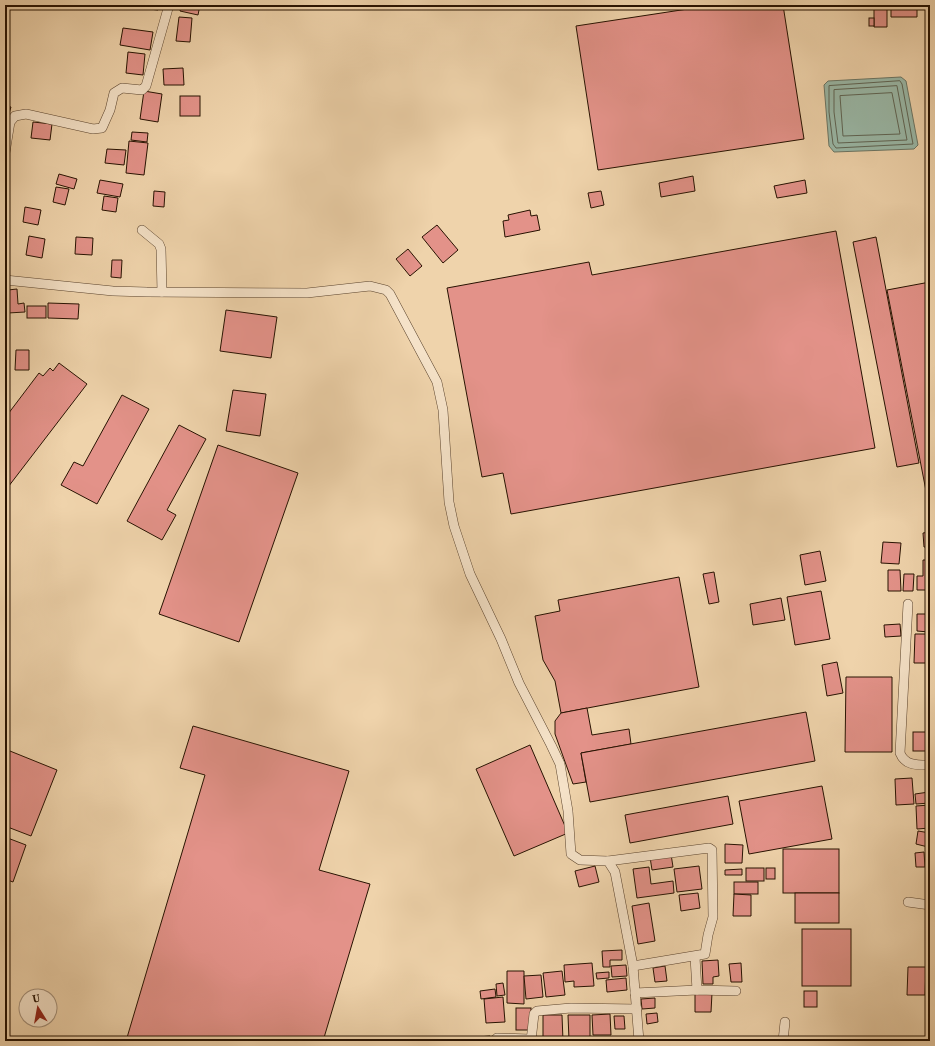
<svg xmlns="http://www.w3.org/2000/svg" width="935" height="1046" font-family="Vollkorn,serif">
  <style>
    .water { fill: #9ab8a7; stroke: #6c7665 }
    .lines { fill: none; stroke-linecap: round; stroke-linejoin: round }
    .shore { stroke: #606554; stroke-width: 1 }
    .building { fill: #e39289; stroke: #271201 }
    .minor-casing { stroke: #59422c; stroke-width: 10 }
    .minor { stroke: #f5e2c8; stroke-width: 9 }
  </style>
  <rect width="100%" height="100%" fill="#efd3ab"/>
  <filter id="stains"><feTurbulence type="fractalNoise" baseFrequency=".005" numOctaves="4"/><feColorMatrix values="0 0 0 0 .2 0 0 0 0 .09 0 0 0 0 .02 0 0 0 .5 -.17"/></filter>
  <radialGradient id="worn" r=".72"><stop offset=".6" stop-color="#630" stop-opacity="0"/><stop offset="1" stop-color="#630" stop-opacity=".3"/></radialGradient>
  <!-- water -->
  <polygon class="water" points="901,77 906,81 918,145 914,149 834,152 829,146 824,85 828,81"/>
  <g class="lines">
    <!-- shore -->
    <g class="shore">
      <polygon points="900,81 902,84 913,144 836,148 833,144 829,112 829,86"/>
      <polygon points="897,86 907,140 838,143 834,112 834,90"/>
      <polygon points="892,93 900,134 843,136 840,96"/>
    </g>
  </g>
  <!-- building -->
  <g class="building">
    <polygon points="141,5 158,5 158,10 140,8"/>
    <polygon points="181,5 200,5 198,15 180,11"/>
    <polygon points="714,5 783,5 804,139 598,170 576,26"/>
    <polygon points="891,5 917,6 917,17 891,17"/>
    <polygon points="874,7 887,8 887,27 874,27"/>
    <polygon points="179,17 192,18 190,42 176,41"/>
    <rect x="869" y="18" width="5" height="8"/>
    <polygon points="123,28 153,32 150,50 120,45"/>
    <polygon points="128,52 145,54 143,75 126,73"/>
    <polygon points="183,68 184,85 164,85 163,69"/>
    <polygon points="144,91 162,94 158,122 140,119"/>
    <rect x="180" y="96" width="20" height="20"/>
    <polygon points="5,106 11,107 5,126"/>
    <polygon points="33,122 52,124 50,140 31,138"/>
    <polygon points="132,132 148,133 147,142 131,140"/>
    <polygon points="129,141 148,143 144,175 126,173"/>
    <polygon points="107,149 126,150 124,165 105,163"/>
    <polygon points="59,174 77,179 74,189 56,184"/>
    <polygon points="693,176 695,191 661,197 659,183"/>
    <polygon points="100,180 123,184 120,197 97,193"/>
    <polygon points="805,180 807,193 777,198 774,186"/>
    <polygon points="56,187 69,189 65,205 53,202"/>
    <polygon points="154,191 165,192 164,207 153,206"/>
    <polygon points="601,191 604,205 591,208 588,193"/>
    <polygon points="104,196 118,198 116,212 102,210"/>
    <polygon points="25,207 41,210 38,225 23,222"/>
    <polygon points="530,210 531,216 537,215 540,230 505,237 503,221 509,220 508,215"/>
    <polygon points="437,225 458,250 443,263 422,237"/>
    <polygon points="836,231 875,448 511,514 503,473 482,477 447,288 589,262 592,275"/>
    <polygon points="29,236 45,239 42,258 26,255"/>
    <polygon points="76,237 93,238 92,255 75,254"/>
    <polygon points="876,237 919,463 897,467 853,242"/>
    <polygon points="408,249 422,266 410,276 396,259"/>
    <polygon points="112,260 122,260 121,278 111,277"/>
    <polygon points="930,282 930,495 927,496 887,290"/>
    <polygon points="17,289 18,304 24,303 25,312 8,313 8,290"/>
    <polygon points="48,303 79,304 78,319 48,318"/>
    <rect x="27" y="306" width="19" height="12"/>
    <polygon points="226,310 277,317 271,358 220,351"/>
    <polygon points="16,350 29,350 29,370 15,370"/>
    <polygon points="59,363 87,384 5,491 5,418 39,373 43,376 50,368 53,371"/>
    <polygon points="233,390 266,394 260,436 226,431"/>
    <polygon points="122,395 149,409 97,504 61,485 74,462 83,466"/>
    <polygon points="179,425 206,439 167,510 176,515 162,540 127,521"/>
    <polygon points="218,445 298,473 239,642 159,614"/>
    <polygon points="930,532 930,547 924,547 923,533"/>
    <polygon points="883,542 901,543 899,564 881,563"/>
    <polygon points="820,551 826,581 805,585 800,555"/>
    <polygon points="923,560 930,560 930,590 917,590 917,576 923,576"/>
    <polygon points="888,570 900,570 901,591 888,591"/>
    <polygon points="714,572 719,602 709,604 703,574"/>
    <polygon points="904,574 914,574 913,591 903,591"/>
    <polygon points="679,577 699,687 561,713 555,681 543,660 535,616 560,611 558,600"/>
    <polygon points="821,591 830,639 795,645 787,597"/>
    <polygon points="781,598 785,620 753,625 750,604"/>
    <polygon points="917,614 929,614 929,632 917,631"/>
    <polygon points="900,624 901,636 885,637 884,625"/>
    <polygon points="915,634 928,634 928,663 914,663"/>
    <polygon points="837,662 843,693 827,696 822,665"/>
    <polygon points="846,677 892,677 892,752 845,752"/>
    <polygon points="587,708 592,735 629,729 631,744 581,753 586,782 573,784 555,734 555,721 561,713"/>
    <polygon points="806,712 815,761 590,802 581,753"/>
    <polygon points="193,726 349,771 319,870 370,884 323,1041 126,1041 205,775 180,768"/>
    <rect x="913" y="732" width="14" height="19"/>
    <polygon points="530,745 568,833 514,856 476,769"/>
    <polygon points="5,749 57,770 31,836 5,826"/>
    <polygon points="912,778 914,804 896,805 895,779"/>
    <polygon points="822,786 832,839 749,854 739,801"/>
    <polygon points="929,792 930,803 916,804 915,794"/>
    <polygon points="728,796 733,824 630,843 625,815"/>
    <polygon points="930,805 930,828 917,829 916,806"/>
    <polygon points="918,831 930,833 928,847 916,844"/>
    <polygon points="5,837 26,845 13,882 5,879"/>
    <polygon points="725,844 743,845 742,863 725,863"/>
    <rect x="783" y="849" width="56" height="44"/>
    <polygon points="924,852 925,867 916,867 915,853"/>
    <polygon points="671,854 673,867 652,870 650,857"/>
    <polygon points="595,866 599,882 579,887 575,871"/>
    <polygon points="699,866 702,889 677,892 674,869"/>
    <polygon points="649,867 651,884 673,881 674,893 637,898 633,869"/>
    <rect x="746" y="868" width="18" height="13"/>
    <rect x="766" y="868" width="9" height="11"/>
    <polygon points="742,869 742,875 725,875 725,870"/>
    <rect x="734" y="882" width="24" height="12"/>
    <polygon points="698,893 700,908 681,911 679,895"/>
    <rect x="795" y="893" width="44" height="30"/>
    <polygon points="734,894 751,895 751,916 733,916"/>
    <polygon points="649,903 655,941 638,944 632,906"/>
    <rect x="802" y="929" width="49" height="57"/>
    <polygon points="622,950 622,960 610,960 610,967 603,967 602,951"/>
    <polygon points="718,960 719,976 713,977 713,984 703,984 702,961"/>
    <polygon points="592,963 594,986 574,987 574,981 565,982 564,965"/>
    <polygon points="741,963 742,982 731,982 729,964"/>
    <polygon points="626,965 627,976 612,977 611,966"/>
    <polygon points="665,966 667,981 655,982 653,968"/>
    <polygon points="908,967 926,967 925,995 907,995"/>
    <polygon points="507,971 524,971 524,1004 507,1003"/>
    <polygon points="562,971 565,995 546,997 543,973"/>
    <polygon points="609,972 609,978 597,979 596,973"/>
    <polygon points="541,975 543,997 526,999 524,976"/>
    <polygon points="626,978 627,990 607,992 606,980"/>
    <polygon points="503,983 505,995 497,996 496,984"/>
    <polygon points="495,989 496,997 481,999 480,991"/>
    <rect x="804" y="991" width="13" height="16"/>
    <polygon points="712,993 711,1012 695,1012 695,994"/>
    <polygon points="503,997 505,1022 486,1023 484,999"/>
    <polygon points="655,998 655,1008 642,1009 641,999"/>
    <rect x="516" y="1008" width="15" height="22"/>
    <polygon points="657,1013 658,1022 647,1024 646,1014"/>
    <polygon points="610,1014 611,1035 593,1035 592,1015"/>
    <polygon points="543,1015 562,1015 563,1041 543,1041"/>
    <polygon points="568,1015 590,1015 590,1040 569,1040"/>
    <polygon points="614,1016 624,1016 625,1029 615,1029"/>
    <polygon points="490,1036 490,1041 478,1041 478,1037"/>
    <polygon points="833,1037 834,1041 823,1041 823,1038"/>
  </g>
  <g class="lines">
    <defs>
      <g id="minor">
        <polyline points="5,153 10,122 15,116 26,114 93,129 102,128 110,110 114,93 122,88 142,90 146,86 169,5"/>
        <polyline points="142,230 159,244 161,249 162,292"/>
        <polyline points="5,280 113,291 147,292 307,293 370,286 386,290 390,294 437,382 443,410 449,502 454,526 470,574 501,639 519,683 551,745 560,764 568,811 571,854 580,860 608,861 615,872 633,966 639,1041"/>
        <path d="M908,604L900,753C905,766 918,765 930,765"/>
        <polyline points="608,861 709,848 712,850 713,917 708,935 705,954 633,966"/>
        <polyline points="908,902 930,905"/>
        <polyline points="695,957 697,990"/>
        <polyline points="635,993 697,990 736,991"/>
        <polyline points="494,1041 497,1038 529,1039 532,1038"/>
        <polyline points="531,1041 534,1014 537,1011 571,1008 637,1009"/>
        <polyline points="783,1041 785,1022"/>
      </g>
    </defs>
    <!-- minor casing -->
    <use href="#minor" class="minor-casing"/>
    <!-- minor -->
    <use href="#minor" class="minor"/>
  </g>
  <!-- margin -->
  <rect width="935" height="1046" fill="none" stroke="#efd3ab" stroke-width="20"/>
  <rect x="6" y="6" width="923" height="1034" fill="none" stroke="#271201" stroke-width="2"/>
  <rect x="10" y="10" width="915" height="1026" fill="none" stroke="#271201"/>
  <!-- north arrow -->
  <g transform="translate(38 1008) rotate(349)"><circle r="19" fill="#f5e2c8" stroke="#a38f78"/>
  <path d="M0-3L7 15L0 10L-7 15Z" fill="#8f2418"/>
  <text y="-6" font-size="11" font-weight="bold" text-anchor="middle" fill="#271201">U</text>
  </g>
  <rect width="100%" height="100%" filter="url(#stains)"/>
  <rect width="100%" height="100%" fill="url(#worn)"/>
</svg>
